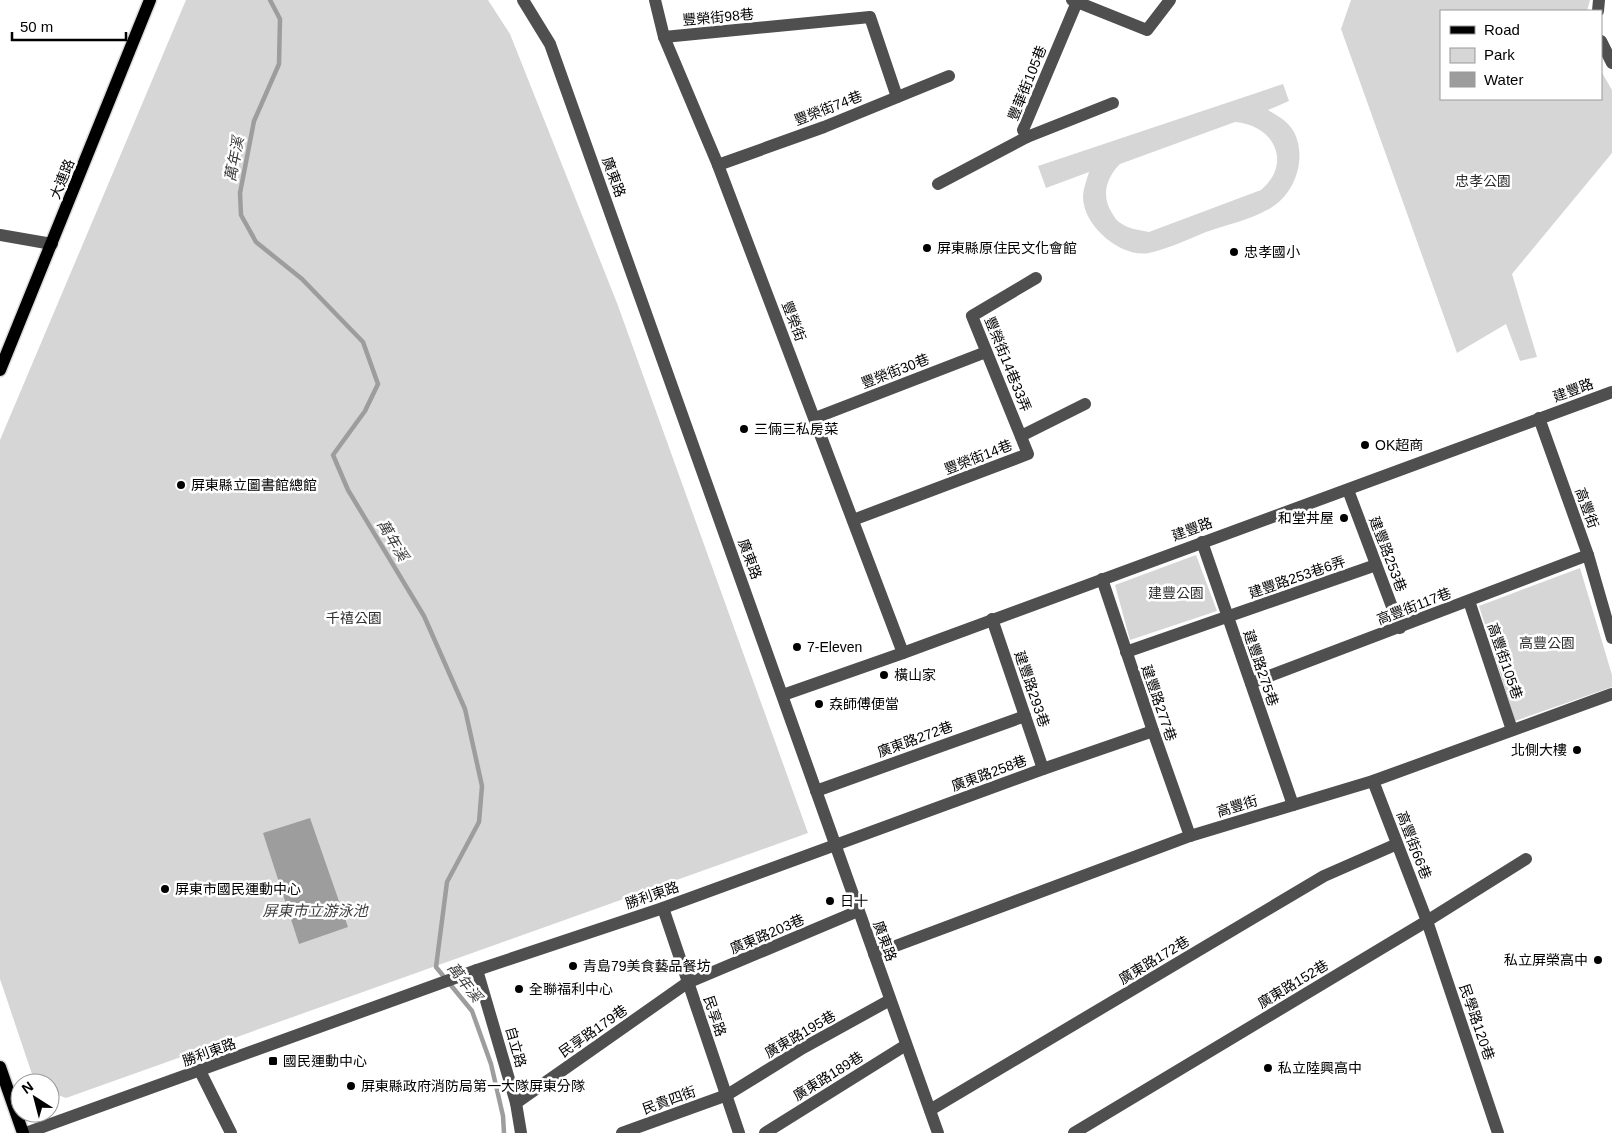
<svg xmlns="http://www.w3.org/2000/svg" width="1612" height="1133" font-family="Arial,'Noto Sans TC',sans-serif">
  <style>
    .green { fill: #d6d6d6; fill-rule: evenodd }
    .water { fill: #9d9d9d }
    .lines { fill: none; stroke-linecap: round; stroke-linejoin: round }
    .stream { stroke: #9d9d9d; stroke-width: 4.5 }
    .major-casing { stroke: #dbdbdb; stroke-width: 15 }
    .minor { stroke: #4f4f4f; stroke-width: 12 }
    .major { stroke: #000; stroke-width: 12 }
    .poi-dot { fill: #000; stroke: #fff; stroke-width: 2 }
    .labels { text-anchor: middle; dominant-baseline: central; stroke-width: 5; stroke-linejoin: round; paint-order: stroke }
    .street-label { font-size: 14px; fill: #000; stroke: #fff }
    .park-label { font-size: 14px; fill: #2d2d2d; stroke: #fff }
    .poi-label { font-size: 14px; fill: #000; stroke: #fff; text-anchor: start }
    .water-label { font-size: 15px; font-style: italic; fill: #3e3e3e; stroke: #fff }
  </style>
  <rect width="100%" height="100%" fill="#fff"/>
  <!-- green -->
  <g class="green">
    <polygon points="186,0 488,0 510,34 617,303 808,833 66,1098 50,1092 50,1083 35,1083 0,979 0,440"/>
    <polygon points="1351,0 1590,0 1587,11 1441,11 1441,99 1601,99 1601,71 1612,90 1612,153 1512,274 1537,357 1520,361 1506,324 1457,353 1341,29"/>
    <path d="M1283,84L1289,101L1268,110C1278,116 1288,121 1294,132C1308,159 1294,197 1267,210C1249,220 1226,225 1206,232C1189,239 1167,249 1149,253C1123,258 1089,230 1084,205C1081,193 1086,183 1089,172L1046,188L1038,166ZM1235,122C1274,125 1293,163 1261,190L1149,232C1139,230 1128,229 1119,222C1116,220 1114,216 1112,213C1101,196 1106,178 1120,164Z"/>
    <polygon points="1196,555 1217,611 1130,640 1115,585"/>
    <polygon points="1580,568 1612,675 1612,687 1515,721 1479,606"/>
  </g>
  <!-- water -->
  <polygon class="water" points="310,818 348,927 299,944 263,833"/>
  <g class="lines">
    <!-- stream -->
    <polyline class="stream" points="270,0 280,19 279,64 254,121 240,193 241,215 256,242 302,279 363,342 378,384 365,411 333,455 348,490 424,616 465,709 482,786 479,822 447,882 436,967 472,1011 491,1064 503,1116 504,1133"/>
    <defs>
      <g id="major">
        <polyline points="0,370 150,0"/>
        <polyline points="0,1067 23,1133"/>
      </g>
    </defs>
    <!-- major casing -->
    <use href="#major" class="major-casing"/>
    <!-- minor -->
    <g class="minor">
      <polyline points="523,0 550,44 938,1133"/>
      <polyline points="655,0 664,37 718,165 903,653"/>
      <polyline points="1072,0 1147,30 1170,0"/>
      <polyline points="1598,11 1599,0"/>
      <polyline points="664,37 870,17 897,97"/>
      <polyline points="1601,41 1612,63"/>
      <polyline points="1027,137 1113,103"/>
      <polyline points="718,165 824,127 949,76"/>
      <polyline points="938,184 1027,137 1023,130 1077,2"/>
      <polyline points="0,235 52,244"/>
      <polyline points="815,418 986,352"/>
      <polyline points="1539,418 1588,555 1612,638"/>
      <polyline points="1021,436 1085,404"/>
      <polyline points="1348,490 1400,628"/>
      <polyline points="853,520 1028,454 972,316 1036,278"/>
      <polyline points="1202,542 1293,805"/>
      <polyline points="1102,579 1153,731 1190,836"/>
      <polyline points="1469,601 1512,730"/>
      <polyline points="992,619 1043,769"/>
      <polyline points="1126,652 1376,565"/>
      <polyline points="1251,683 1588,555"/>
      <polyline points="783,695 903,653 1612,392"/>
      <polyline points="1373,781 1427,921 1498,1133"/>
      <polyline points="816,791 1025,716"/>
      <polyline points="663,908 739,1133"/>
      <polyline points="874,954 1190,836 1373,781 1612,694"/>
      <polyline points="477,970 516,1103 521,1133"/>
      <polyline points="200,1071 231,1133"/>
      <polyline points="516,1103 687,983 858,911"/>
      <polyline points="930,1110 1324,876 1397,844"/>
      <polyline points="26,1133 477,970 663,908 1043,769 1153,731"/>
      <polyline points="622,1133 727,1095 803,1048 890,1000"/>
      <polyline points="765,1133 906,1045"/>
      <polyline points="1074,1133 1427,921 1526,859"/>
    </g>
    <!-- major -->
    <use href="#major" class="major"/>
  </g>
  <!-- markers -->
  <g class="poi-dot">
    <circle cx="927" cy="248" r="5"/>
    <circle cx="1234" cy="252" r="5"/>
    <circle cx="744" cy="429" r="5"/>
    <circle cx="1365" cy="445" r="5"/>
    <circle cx="181" cy="485" r="5"/>
    <circle cx="1344" cy="518" r="5"/>
    <circle cx="797" cy="647" r="5"/>
    <circle cx="884" cy="675" r="5"/>
    <circle cx="819" cy="704" r="5"/>
    <circle cx="1577" cy="750" r="5"/>
    <circle cx="165" cy="889" r="5"/>
    <circle cx="830" cy="901" r="5"/>
    <circle cx="1598" cy="960" r="5"/>
    <circle cx="573" cy="966" r="5"/>
    <circle cx="519" cy="989" r="5"/>
    <rect x="268" y="1056" width="10" height="10" rx="2.5"/>
    <circle cx="1268" cy="1068" r="5"/>
    <circle cx="351" cy="1086" r="5"/>
  </g>
  <g class="labels">
    <!-- street labels -->
    <g class="street-label">
      <text transform="translate(718 17) rotate(-5)">豐榮街98巷</text>
      <text transform="translate(1027 83) rotate(-68)">豐華街105巷</text>
      <text transform="translate(828 108) rotate(-21)">豐榮街74巷</text>
      <text transform="translate(614 177) rotate(70)">廣東路</text>
      <text transform="translate(62 179) rotate(-68)">大連路</text>
      <text transform="translate(794 321) rotate(69)">豐榮街</text>
      <text transform="translate(1008 364) rotate(68)">豐榮街14巷33弄</text>
      <text transform="translate(895 371) rotate(-21)">豐榮街30巷</text>
      <text transform="translate(1573 390) rotate(-20)">建豐路</text>
      <text transform="translate(978 457) rotate(-21)">豐榮街14巷</text>
      <text transform="translate(1587 508) rotate(70)">高豐街</text>
      <text transform="translate(1192 529) rotate(-20)">建豐路</text>
      <text transform="translate(1388 554) rotate(69)">建豐路253巷</text>
      <text transform="translate(750 559) rotate(70)">廣東路</text>
      <text transform="translate(1297 577) rotate(-19)">建豐路253巷6弄</text>
      <text transform="translate(1414 606) rotate(-21)">高豐街117巷</text>
      <text transform="translate(1505 661) rotate(71)">高豐街105巷</text>
      <text transform="translate(1261 668) rotate(71)">建豐路275巷</text>
      <text transform="translate(1032 689) rotate(71)">建豐路293巷</text>
      <text transform="translate(1159 703) rotate(71)">建豐路277巷</text>
      <text transform="translate(915 739) rotate(-20)">廣東路272巷</text>
      <text transform="translate(989 773) rotate(-20)">廣東路258巷</text>
      <text transform="translate(1237 806) rotate(-17)">高豐街</text>
      <text transform="translate(1414 845) rotate(69)">高豐街66巷</text>
      <text transform="translate(652 895) rotate(-19)">勝利東路</text>
      <text transform="translate(767 934) rotate(-23)">廣東路203巷</text>
      <text transform="translate(885 941) rotate(70)">廣東路</text>
      <text transform="translate(1154 960) rotate(-31)">廣東路172巷</text>
      <text transform="translate(1293 984) rotate(-31)">廣東路152巷</text>
      <text transform="translate(715 1016) rotate(71)">民享路</text>
      <text transform="translate(1477 1022) rotate(71)">民學路120巷</text>
      <text transform="translate(593 1031) rotate(-35)">民享路179巷</text>
      <text transform="translate(800 1034) rotate(-30)">廣東路195巷</text>
      <text transform="translate(516 1047) rotate(74)">自立路</text>
      <text transform="translate(209 1052) rotate(-20)">勝利東路</text>
      <text transform="translate(828 1076) rotate(-32)">廣東路189巷</text>
      <text transform="translate(669 1100) rotate(-20)">民貴四街</text>
    </g>
    <!-- park labels -->
    <g class="park-label">
      <text x="1483" y="181">忠孝公園</text>
      <text x="1176" y="593">建豐公園</text>
      <text x="354" y="618">千禧公園</text>
      <text x="1547" y="643">高豐公園</text>
    </g>
    <!-- poi labels -->
    <g class="poi-label">
      <text x="937" y="248">屏東縣原住民文化會館</text>
      <text x="1244" y="252">忠孝國小</text>
      <text x="754" y="429">三倆三私房菜</text>
      <text x="1375" y="445">OK超商</text>
      <text x="191" y="485">屏東縣立圖書館總館</text>
      <text x="1334" y="518" text-anchor="end">和堂丼屋</text>
      <text x="807" y="647">7-Eleven</text>
      <text x="894" y="675">橫山家</text>
      <text x="829" y="704">𡘙師傅便當</text>
      <text x="1567" y="750" text-anchor="end">北側大樓</text>
      <text x="175" y="889">屏東市國民運動中心</text>
      <text x="840" y="901">日十</text>
      <text x="1588" y="960" text-anchor="end">私立屏榮高中</text>
      <text x="583" y="966">青島79美食藝品餐坊</text>
      <text x="529" y="989">全聯福利中心</text>
      <text x="283" y="1061">國民運動中心</text>
      <text x="1278" y="1068">私立陸興高中</text>
      <text x="361" y="1086">屏東縣政府消防局第一大隊屏東分隊</text>
    </g>
    <!-- water labels -->
    <g class="water-label">
      <text transform="translate(234 159) rotate(-79)">萬年溪</text>
      <text transform="translate(393 540) rotate(59)">萬年溪</text>
      <text x="315" y="910">屏東市立游泳池</text>
      <text transform="translate(465 982) rotate(52)">萬年溪</text>
    </g>
  </g>
  <!-- legend -->
  <rect x="1440" y="10" width="162" height="90" fill="#ffffff" stroke="#999999"/>
  <rect x="1450" y="26" width="25" height="8" fill="#000000" stroke="#999999"/>
  <text x="1484" y="35" font-size="15" fill="#000000">Road</text>
  <rect x="1450" y="48" width="25" height="15" fill="#d6d6d6" stroke="#999999"/>
  <text x="1484" y="60" font-size="15" fill="#000000">Park</text>
  <rect x="1450" y="72" width="25" height="15" fill="#9d9d9d" stroke="#999999"/>
  <text x="1484" y="85" font-size="15" fill="#000000">Water</text>
  <!-- north arrow -->
  <g transform="translate(35 1098) rotate(324)"><circle r="24" fill="#ffffff" stroke="#999999"/>
  <path d="M0-4L9 19L0 12L-9 19Z" fill="#000000"/>
  <text y="-8" font-size="14" font-weight="bold" text-anchor="middle" fill="#000000">N</text>
  </g>
  <!-- scale -->
  <path d="M12 32v8h114v-8" fill="none" stroke="#000000" stroke-width="2.5"/>
  <text x="20" y="32" font-size="15" fill="#000000" stroke="#ffffff" stroke-width="4" paint-order="stroke">50 m</text>
</svg>
